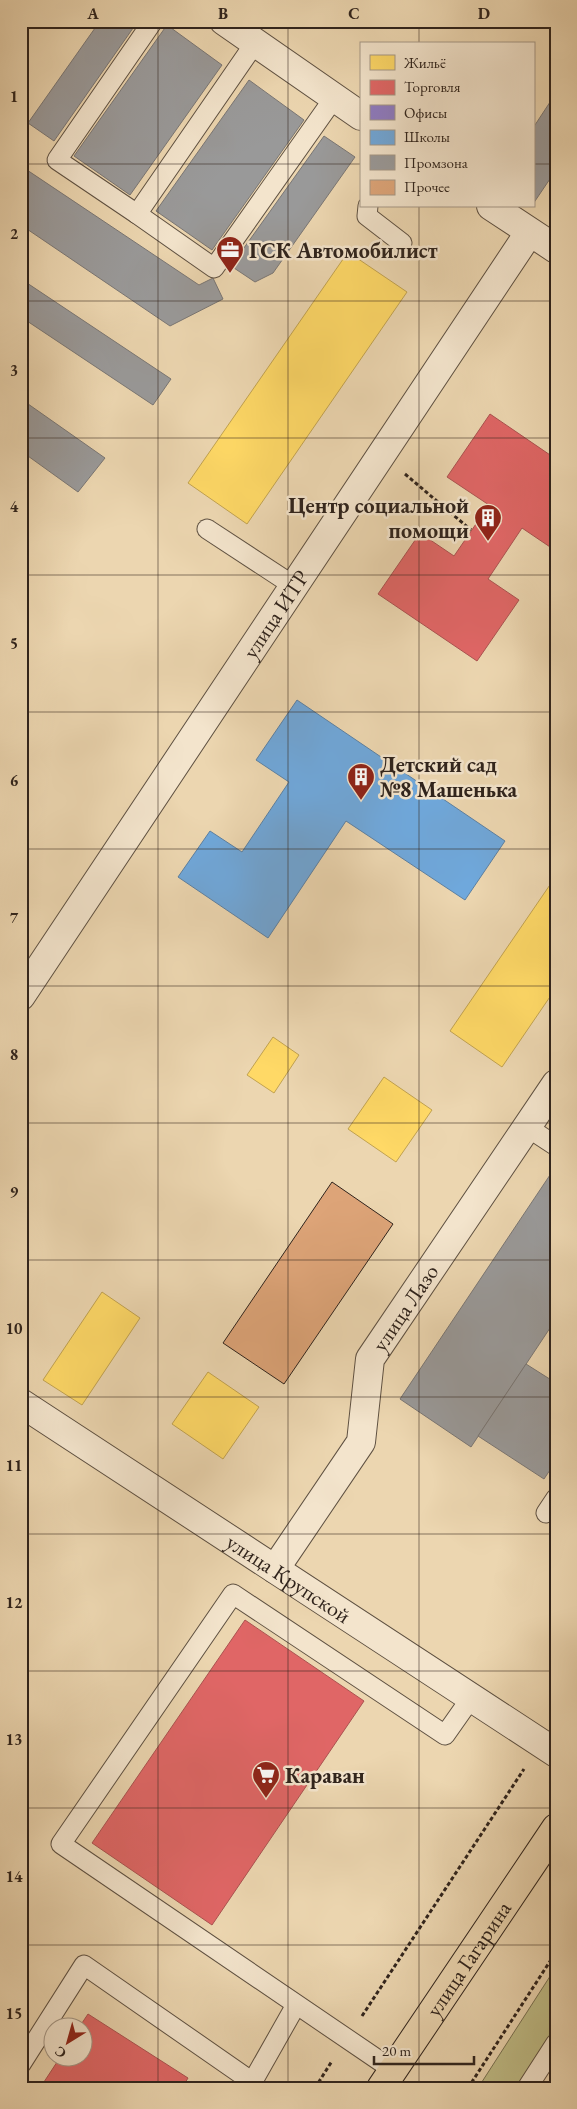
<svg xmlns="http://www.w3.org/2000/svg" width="577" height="2109" font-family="'EB Garamond',serif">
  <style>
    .green { fill: #bfbc86; stroke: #777051 }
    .homes { fill: #ffd966; stroke: #c1a250 }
    .shops { fill: #e06666; stroke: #ab5250 }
    .offices { fill: #8e7cc3; stroke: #726191 }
    .schools { fill: #6fa8dc; stroke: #5c80a2 }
    .industry { fill: #999; stroke: #797674 }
    .building { fill: #dda478; stroke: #2f231c }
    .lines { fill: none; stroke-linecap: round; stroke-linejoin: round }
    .service-casing { stroke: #5e5041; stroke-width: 21 }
    .minor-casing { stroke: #5e5041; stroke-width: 30 }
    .primary-casing { stroke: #2f231c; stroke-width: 30 }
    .path { stroke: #2f231c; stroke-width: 3; stroke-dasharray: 4 2.5; stroke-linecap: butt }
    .service { stroke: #f3e4cc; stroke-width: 19 }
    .minor { stroke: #f3e4cc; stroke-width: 28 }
    .primary { stroke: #ecd6b0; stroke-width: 28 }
    .grid { fill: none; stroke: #2f231c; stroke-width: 1; stroke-opacity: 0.55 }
    .labels { text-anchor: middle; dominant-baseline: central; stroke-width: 5; stroke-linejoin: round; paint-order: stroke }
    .poi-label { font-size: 22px; font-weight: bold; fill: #2f231c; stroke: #f3e4cc; text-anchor: start }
    .street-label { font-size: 22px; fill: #2f231c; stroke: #f3e4cc }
    .neatline { fill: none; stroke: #2f231c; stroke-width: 2 }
    .grid-label { font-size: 16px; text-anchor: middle; font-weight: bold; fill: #2f231c }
  </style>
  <rect width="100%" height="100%" fill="#ecd6b0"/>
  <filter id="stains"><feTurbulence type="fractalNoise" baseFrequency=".004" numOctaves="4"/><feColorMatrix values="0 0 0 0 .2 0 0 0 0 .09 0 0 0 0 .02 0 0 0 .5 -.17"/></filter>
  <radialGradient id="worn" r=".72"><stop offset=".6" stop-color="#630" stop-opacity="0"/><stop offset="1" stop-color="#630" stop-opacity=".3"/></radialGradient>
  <!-- green -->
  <polygon class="green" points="556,1967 556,2027 516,2088 478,2088"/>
  <!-- homes -->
  <g class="homes">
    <polygon points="348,252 407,292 247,524 188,483"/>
    <polygon points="556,876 556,988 502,1067 450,1031"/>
    <polygon points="273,1037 299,1055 274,1093 247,1075"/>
    <polygon points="384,1077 432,1110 396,1162 348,1129"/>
    <polygon points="102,1292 140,1318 82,1405 43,1380"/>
    <polygon points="208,1372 259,1407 223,1459 172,1424"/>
  </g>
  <!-- shops -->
  <g class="shops">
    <polygon points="490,414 556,459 556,551 522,528 488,579 519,600 477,661 378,594 420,533 454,556 489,505 447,477"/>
    <polygon points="245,1620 364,1701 212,1925 92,1843"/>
    <polygon points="88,2014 188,2078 182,2088 40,2088 61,2056 82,2056 82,2026 80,2026"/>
  </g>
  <!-- offices -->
  <polygon class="offices" points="556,2071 556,2088 545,2088"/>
  <!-- schools -->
  <polygon class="schools" points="297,700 505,841 465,900 346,821 268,938 178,877 210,831 242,852 289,782 256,760"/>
  <!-- industry -->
  <g class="industry">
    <polygon points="100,21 138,21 54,141 28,123"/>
    <polygon points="167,25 222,65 130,195 74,156"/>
    <polygon points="249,80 304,120 212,250 156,211"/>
    <polygon points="556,93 556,170 533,204 533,128"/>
    <polygon points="324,136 355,157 273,273 255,282 231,266"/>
    <polygon points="27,170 199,285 213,278 223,299 170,326 21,225 21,178"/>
    <polygon points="21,279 171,379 153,405 21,317"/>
    <polygon points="21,399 105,458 78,492 21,451"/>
    <polygon points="552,1172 556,1175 556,1319 471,1447 400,1399"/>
    <polygon points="526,1364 556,1383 556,1461 544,1479 478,1436"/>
  </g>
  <!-- building -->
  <polygon class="building" points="332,1182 393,1224 284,1384 223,1343"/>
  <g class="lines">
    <defs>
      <g id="service">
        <polyline points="255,43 137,214 214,268 334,98"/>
        <polyline points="368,206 367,216 402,243"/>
        <polyline points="137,214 57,160 153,21"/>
        <polyline points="207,529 294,586"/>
        <polyline points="527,1127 556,1146"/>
        <polyline points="546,1513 556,1498"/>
        <polyline points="21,2064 84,1965 251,2081"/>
        <polyline points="393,2070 61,1844 233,1594 445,1735 471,1698"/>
        <polyline points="249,2088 296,2005"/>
        <polyline points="527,2088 556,2043"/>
      </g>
      <g id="minor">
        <polyline points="224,21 361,116"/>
        <polyline points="491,206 556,249"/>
        <path id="s1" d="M21,996L529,233"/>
        <path id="s2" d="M21,1403L556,1753"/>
        <path id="s3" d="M275,1569L361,1442L370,1359L556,1084"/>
      </g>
      <g id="primary">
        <path id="s4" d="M381,2088L556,1828"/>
      </g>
    </defs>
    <!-- service casing -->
    <use href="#service" class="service-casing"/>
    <!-- minor casing -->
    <use href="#minor" class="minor-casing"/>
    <!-- primary casing -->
    <use href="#primary" class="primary-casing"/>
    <!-- path -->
    <g class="path">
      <polyline points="405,474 471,530"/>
      <polyline points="362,2016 524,1769"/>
      <polyline points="315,2088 332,2061"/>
      <polyline points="468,2088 556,1952"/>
    </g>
    <!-- service -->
    <use href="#service" class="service"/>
    <!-- minor -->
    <use href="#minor" class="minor"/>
    <!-- primary -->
    <use href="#primary" class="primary"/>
  </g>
  <!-- grid -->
  <path class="grid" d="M158,21V2088M288,21V2088M419,21V44M21,164H361M533,164H556M419,206V2088M21,301H556M21,438H556M21,575H556M21,712H556M21,849H556M21,986H556M21,1123H556M21,1260H556M21,1397H556M21,1534H556M21,1671H556M21,1808H556M21,1945H556"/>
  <!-- icons -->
  <defs>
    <symbol id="office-pin" viewBox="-11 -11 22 30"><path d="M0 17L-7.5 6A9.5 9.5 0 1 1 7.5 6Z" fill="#8f2418" stroke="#f3e4cc"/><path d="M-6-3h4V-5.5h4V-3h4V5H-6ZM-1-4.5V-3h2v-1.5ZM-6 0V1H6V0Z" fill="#fff"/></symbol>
    <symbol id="building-pin" viewBox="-11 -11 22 30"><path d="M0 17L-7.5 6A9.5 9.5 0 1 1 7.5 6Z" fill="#8f2418" stroke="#f3e4cc"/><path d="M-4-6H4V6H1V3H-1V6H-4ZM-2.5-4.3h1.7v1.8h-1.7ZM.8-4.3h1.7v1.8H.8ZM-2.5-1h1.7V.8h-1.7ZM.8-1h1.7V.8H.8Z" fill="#fff"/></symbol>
    <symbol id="supermarket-pin" viewBox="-11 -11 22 30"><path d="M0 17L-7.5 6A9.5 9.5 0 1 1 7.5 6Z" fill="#8f2418" stroke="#f3e4cc"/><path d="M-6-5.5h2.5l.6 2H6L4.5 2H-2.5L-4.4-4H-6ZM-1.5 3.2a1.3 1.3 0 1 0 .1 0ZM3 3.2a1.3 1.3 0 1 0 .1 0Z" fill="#fff"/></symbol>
  </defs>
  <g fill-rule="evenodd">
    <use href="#office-pin" x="214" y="234" width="32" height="43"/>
    <use href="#building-pin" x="472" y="502" width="32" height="43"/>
    <use href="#building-pin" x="345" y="761" width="32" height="43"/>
    <use href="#supermarket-pin" x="250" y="1759" width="32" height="43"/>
  </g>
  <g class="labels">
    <!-- poi labels -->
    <g class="poi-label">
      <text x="249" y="250">ГСК Автомобилист</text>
      <text x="469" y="505" text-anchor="end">Центр социальной<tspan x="469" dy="25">помощи</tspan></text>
      <text x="380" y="764">Детский сад<tspan x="380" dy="25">№8 Машенька</tspan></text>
      <text x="285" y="1775">Караван</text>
    </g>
    <!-- street labels -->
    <g class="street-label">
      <text stroke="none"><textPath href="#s1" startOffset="459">улица ИТР</textPath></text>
      <text stroke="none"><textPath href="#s3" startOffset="299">улица Лазо</textPath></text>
      <text stroke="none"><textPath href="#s2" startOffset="320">улица Крупской</textPath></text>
      <text stroke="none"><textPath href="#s4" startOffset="156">улица Гагарина</textPath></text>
    </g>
  </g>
  <!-- margin -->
  <rect width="577" height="2109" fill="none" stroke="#ecd6b0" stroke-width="55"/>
  <!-- legend -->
  <rect x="360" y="42" width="175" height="165" fill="#f3e4cc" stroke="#a59786"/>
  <rect x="370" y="55" width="25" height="15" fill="#ffd966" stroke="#a59786"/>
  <text x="404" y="68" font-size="15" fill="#2f231c">Жильё</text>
  <rect x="370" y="80" width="25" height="15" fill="#e06666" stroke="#a59786"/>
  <text x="404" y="92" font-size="15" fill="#2f231c">Торговля</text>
  <rect x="370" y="105" width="25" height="15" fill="#8e7cc3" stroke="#a59786"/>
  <text x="404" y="118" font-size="15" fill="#2f231c">Офисы</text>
  <rect x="370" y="130" width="25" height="15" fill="#6fa8dc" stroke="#a59786"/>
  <text x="404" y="142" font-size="15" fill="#2f231c">Школы</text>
  <rect x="370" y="155" width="25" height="15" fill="#999999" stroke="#a59786"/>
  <text x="404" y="168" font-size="15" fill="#2f231c">Промзона</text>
  <rect x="370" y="180" width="25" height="15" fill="#dda478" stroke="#a59786"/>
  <text x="404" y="192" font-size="15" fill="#2f231c">Прочее</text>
  <!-- north arrow -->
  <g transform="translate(68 2042) rotate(217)"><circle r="24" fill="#f3e4cc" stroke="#a59786"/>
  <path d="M0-4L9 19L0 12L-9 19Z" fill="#8f2418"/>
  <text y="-8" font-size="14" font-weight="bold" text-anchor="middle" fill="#2f231c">С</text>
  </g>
  <!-- scale -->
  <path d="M374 2056v8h100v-8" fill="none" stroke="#2f231c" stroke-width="2.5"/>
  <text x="382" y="2056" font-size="15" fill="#2f231c" stroke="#f3e4cc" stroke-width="4" paint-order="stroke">20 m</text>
  <rect x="28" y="28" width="522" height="2054" class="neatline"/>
  <g class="grid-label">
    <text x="93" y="19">A</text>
    <text x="223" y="19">B</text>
    <text x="354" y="19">C</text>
    <text x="484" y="19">D</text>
    <text x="14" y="102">1</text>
    <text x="14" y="239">2</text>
    <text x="14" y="376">3</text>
    <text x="14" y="512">4</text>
    <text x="14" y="649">5</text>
    <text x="14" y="786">6</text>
    <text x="14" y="923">7</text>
    <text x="14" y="1060">8</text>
    <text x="14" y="1197">9</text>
    <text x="14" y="1334">10</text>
    <text x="14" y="1471">11</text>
    <text x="14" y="1608">12</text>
    <text x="14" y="1745">13</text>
    <text x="14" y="1882">14</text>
    <text x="14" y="2019">15</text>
  </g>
  <rect width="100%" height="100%" filter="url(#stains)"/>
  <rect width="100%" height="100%" fill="url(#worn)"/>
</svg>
